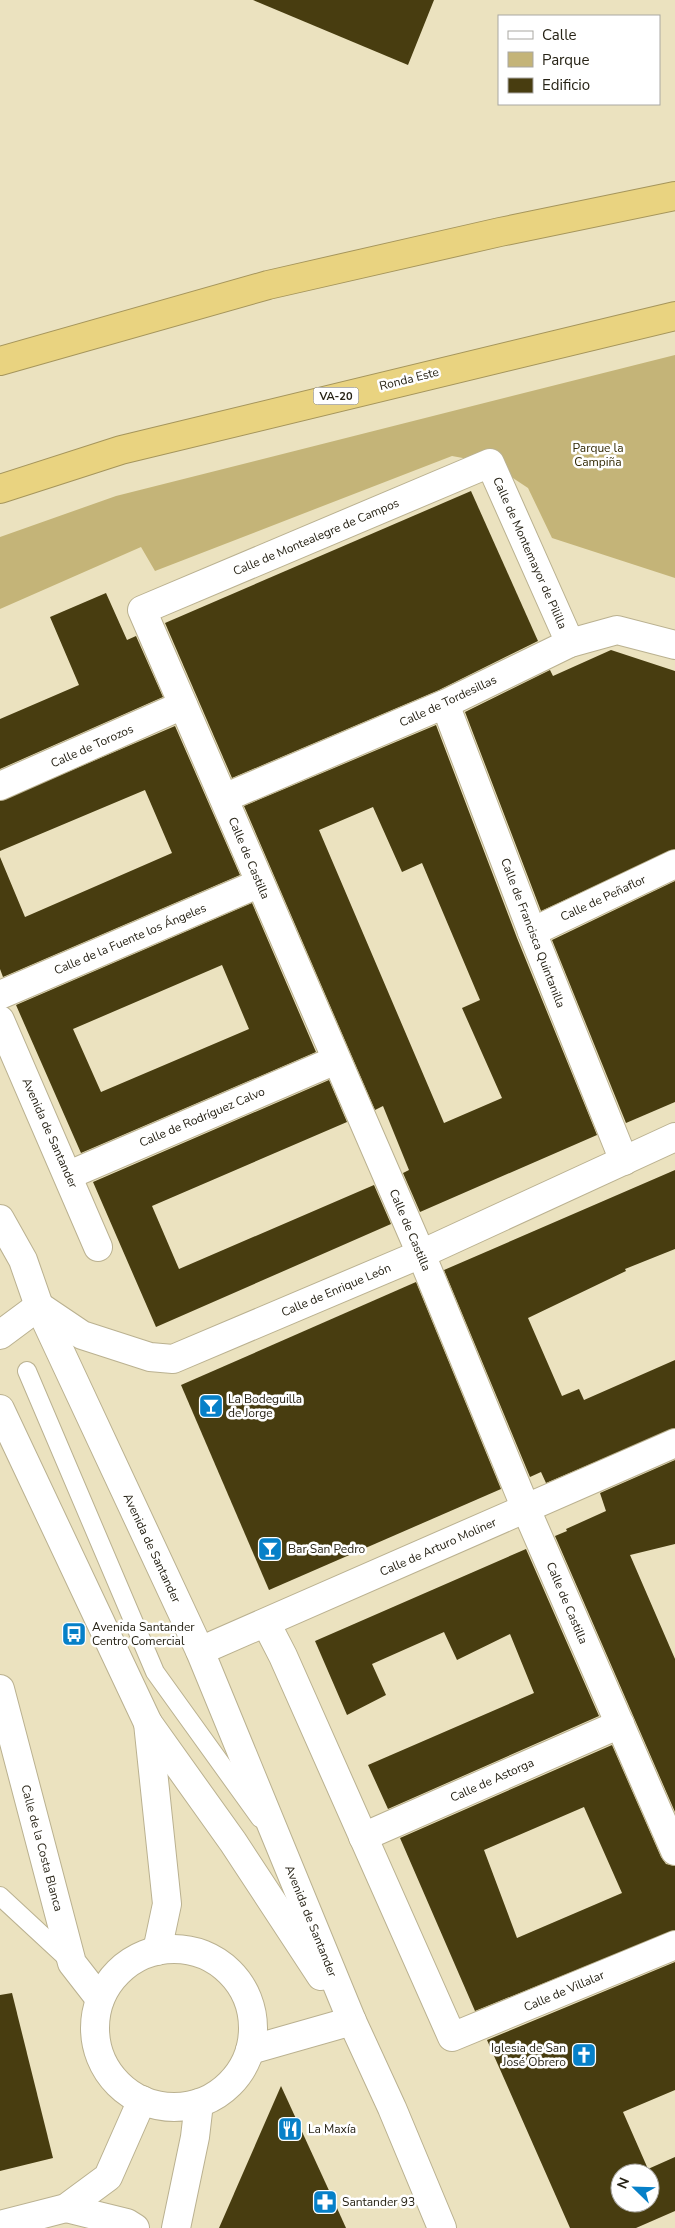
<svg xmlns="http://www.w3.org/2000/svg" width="675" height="2228" font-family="'Nunito Sans',sans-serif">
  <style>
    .green { fill: #c4b478 }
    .building { fill: #483d10; fill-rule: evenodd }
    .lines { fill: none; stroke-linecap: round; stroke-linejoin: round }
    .lane-casing { stroke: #bab190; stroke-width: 20 }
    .street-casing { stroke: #bab190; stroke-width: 30 }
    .secondary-casing { stroke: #bab190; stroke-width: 30 }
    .highway-casing { stroke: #a5955b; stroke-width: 30 }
    .lane { stroke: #fff; stroke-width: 18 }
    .street { stroke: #fff; stroke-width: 28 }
    .secondary { stroke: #fff; stroke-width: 28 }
    .highway { stroke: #e9d380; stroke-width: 28 }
    .labels { text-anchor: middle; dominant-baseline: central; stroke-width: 5; stroke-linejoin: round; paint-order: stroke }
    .shield { fill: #fff; stroke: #68655c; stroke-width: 1 }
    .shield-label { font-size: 11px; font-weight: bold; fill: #272316 }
    .street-label { font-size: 12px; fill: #272316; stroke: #fff }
    .park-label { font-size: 12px; fill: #322904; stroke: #fff }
    .poi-label { font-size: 12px; fill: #272316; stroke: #fff; text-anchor: start }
  </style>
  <rect width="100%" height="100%" fill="#ebe2bf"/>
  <!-- green -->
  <polygon class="green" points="675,355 675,578 552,538 528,488 490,463 452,456 155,571 141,547 0,609 0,537 116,496"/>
  <!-- building -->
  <g class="building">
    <polygon points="253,0 434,0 408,65"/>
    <polygon points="471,491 538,641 439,690 232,778 165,623"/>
    <polygon points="106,593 127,640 136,636 163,697 0,769 0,719 79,685 50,617"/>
    <polygon points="611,650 675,671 675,849 541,911 465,712 550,670 553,676"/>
    <path d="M436,725L517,938L597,1135L420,1212L403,1173L409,1170L383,1106L375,1110L244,806ZM373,807L402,872L422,863L480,1000L462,1008L502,1098L444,1123L319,830Z"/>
    <polygon points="175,726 240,875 3,977 0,969 0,857 25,917 172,853 145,790 0,851 0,801"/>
    <polygon points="675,881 675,1102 626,1123 552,940"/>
    <path d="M252,903L316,1052L81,1153L16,1005ZM222,965L249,1029L101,1092L73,1029Z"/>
    <polygon points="329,1080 347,1122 152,1206 179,1269 374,1185 391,1224 156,1327 93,1182"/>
    <polygon points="675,1170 675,1249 625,1269 626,1271 528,1318 562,1396 579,1389 584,1400 675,1360 675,1428 546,1483 541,1472 530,1477 444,1270"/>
    <polygon points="416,1282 501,1489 269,1590 181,1385"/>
    <polygon points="675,1460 675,1544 630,1555 675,1659 675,1812 555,1536 567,1531 566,1529 606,1511 600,1493"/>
    <polygon points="526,1549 599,1716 388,1809 368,1765 534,1693 510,1634 457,1660 444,1632 372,1664 386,1695 347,1715 315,1641"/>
    <path d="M612,1745L661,1857L666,1864L675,1866V1930L475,2011L400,1838ZM584,1807L622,1893L517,1938L484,1850Z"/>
    <path d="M675,1962V2090L623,2112L648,2169L675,2157V2211L636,2228H570L487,2040ZM620,2173H650V2203H620Z"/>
    <polygon points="12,1993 53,2158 0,2171 0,1995"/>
    <polygon points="281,2086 332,2197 346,2228 219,2228"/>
  </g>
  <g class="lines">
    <defs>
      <g id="lane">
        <polyline points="27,1371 155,1672 260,1818"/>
        <polyline points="0,1896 69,1960"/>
      </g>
      <g id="street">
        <polyline points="570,643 490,463 142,610 421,1254 526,1509 675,1851"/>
        <polyline points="445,704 532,932 624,1161"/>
        <polyline points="0,786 183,705"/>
        <polyline points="224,798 445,704 570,643 617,630 675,645"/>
        <polyline points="532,932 675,864"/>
        <polyline points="0,995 260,883"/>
        <polyline points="0,1020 98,1247"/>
        <polyline points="69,1175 336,1060"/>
        <polyline points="0,1335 39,1306 82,1335 150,1357 173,1359 421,1254 675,1137"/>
        <polyline points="266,1623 283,1656 452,2037 675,1945"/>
        <polyline points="200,1651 675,1443"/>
        <polyline points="0,1689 72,1963 100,1999"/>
        <polyline points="148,1723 167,1904 157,1951"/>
        <polyline points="363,1837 620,1724"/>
        <circle cx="174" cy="2028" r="79"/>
        <polyline points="250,2050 352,2021"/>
        <polyline points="66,2208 127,2223 135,2228"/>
        <polyline points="0,2225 66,2208 108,2177 142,2100"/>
        <polyline points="176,2228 195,2137 199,2103"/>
      </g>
      <g id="secondary">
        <polyline points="0,1219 23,1260 39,1306 200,1651 352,2021 392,2108 442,2228"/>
        <polyline points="0,1409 148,1723 233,1842 321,1976"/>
      </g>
      <g id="highway">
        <polyline points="0,361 268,285 500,232 675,196"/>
        <polyline points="0,489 121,450 675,316"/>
      </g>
    </defs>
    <!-- lane casing -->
    <use href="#lane" class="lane-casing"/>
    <!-- street casing -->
    <use href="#street" class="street-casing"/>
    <!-- secondary casing -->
    <use href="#secondary" class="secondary-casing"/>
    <!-- highway casing -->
    <use href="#highway" class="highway-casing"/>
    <!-- lane -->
    <use href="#lane" class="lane"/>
    <!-- street -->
    <use href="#street" class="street"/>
    <!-- secondary -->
    <use href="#secondary" class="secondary"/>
    <!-- highway -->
    <use href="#highway" class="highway"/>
  </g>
  <!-- icons -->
  <defs>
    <symbol id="bar-square" viewBox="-11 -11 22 22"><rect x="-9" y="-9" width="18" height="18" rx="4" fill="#0680c8" stroke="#fff"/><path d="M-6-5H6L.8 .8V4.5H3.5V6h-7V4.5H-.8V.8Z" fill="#fff"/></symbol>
    <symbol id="bus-square" viewBox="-11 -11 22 22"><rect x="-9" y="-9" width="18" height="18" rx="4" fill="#0680c8" stroke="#fff"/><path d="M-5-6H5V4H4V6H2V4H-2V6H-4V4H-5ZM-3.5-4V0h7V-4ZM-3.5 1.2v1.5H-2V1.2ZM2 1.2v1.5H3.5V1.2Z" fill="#fff"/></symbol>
    <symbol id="church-square" viewBox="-11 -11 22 22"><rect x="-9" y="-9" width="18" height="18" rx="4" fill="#0680c8" stroke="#fff"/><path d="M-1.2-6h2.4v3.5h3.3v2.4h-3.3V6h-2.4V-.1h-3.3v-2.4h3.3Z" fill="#fff"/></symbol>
    <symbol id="restaurant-square" viewBox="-11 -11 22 22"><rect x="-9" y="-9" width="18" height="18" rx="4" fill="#0680c8" stroke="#fff"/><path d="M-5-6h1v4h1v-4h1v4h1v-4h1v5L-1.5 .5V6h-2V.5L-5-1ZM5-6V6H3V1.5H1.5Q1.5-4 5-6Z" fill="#fff"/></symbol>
    <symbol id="pharmacy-square" viewBox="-11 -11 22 22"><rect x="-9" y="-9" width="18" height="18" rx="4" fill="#0680c8" stroke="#fff"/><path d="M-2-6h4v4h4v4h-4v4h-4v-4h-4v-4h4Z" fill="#fff"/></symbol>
  </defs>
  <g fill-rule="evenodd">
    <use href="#bar-square" x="197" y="1392" width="28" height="28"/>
    <use href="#bar-square" x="256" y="1535" width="28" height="28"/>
    <use href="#bus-square" x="60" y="1620" width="28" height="28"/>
    <use href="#church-square" x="570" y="2041" width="28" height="28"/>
    <use href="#restaurant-square" x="276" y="2115" width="28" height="28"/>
    <use href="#pharmacy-square" x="311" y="2188" width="28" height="28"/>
  </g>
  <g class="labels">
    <!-- shield labels -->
    <rect class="shield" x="313.5" y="387.5" width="45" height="17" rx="4"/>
    <g class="shield-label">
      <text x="336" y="396">VA-20</text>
    </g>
    <!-- street labels -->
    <g class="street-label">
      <text transform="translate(409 379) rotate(-14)">Ronda Este</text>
      <text transform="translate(316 537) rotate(-23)">Calle de Montealegre de Campos</text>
      <text transform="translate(530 553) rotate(66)">Calle de Montemayor de Pililla</text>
      <text transform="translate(448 701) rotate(-25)">Calle de Tordesillas</text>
      <text transform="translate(92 746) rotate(-24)">Calle de Torozos</text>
      <text transform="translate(249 858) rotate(67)">Calle de Castilla</text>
      <text transform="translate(603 898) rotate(-25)">Calle de Peñaflor</text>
      <text transform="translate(533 933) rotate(69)">Calle de Francisca Quintanilla</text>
      <text transform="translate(130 939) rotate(-23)">Calle de la Fuente los Ángeles</text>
      <text transform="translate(202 1117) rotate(-23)">Calle de Rodríguez Calvo</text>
      <text transform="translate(50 1133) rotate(66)">Avenida de Santander</text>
      <text transform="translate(410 1230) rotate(67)">Calle de Castilla</text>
      <text transform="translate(336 1290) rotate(-23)">Calle de Enrique León</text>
      <text transform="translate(438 1547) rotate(-24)">Calle de Arturo Moliner</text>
      <text transform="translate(152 1548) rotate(65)">Avenida de Santander</text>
      <text transform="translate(567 1603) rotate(67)">Calle de Castilla</text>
      <text transform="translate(492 1780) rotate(-24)">Calle de Astorga</text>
      <text transform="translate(42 1848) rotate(75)">Calle de la Costa Blanca</text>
      <text transform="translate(311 1921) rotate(68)">Avenida de Santander</text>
      <text transform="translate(564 1991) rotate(-23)">Calle de Villalar</text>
    </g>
    <!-- park labels -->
    <g class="park-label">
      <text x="598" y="448">Parque la<tspan x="598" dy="14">Campiña</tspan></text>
    </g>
    <!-- poi labels -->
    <g class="poi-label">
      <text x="228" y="1399">La Bodeguilla<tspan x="228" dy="14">de Jorge</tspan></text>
      <text x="288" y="1549">Bar San Pedro</text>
      <text x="92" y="1627">Avenida Santander<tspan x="92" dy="14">Centro Comercial</tspan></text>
      <text x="566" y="2048" text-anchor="end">Iglesia de San<tspan x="566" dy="14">José Obrero</tspan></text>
      <text x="308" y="2129">La Maxía</text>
      <text x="342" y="2202">Santander 93</text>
    </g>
  </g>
  <!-- legend -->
  <rect x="498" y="15" width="162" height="90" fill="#ffffff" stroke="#a9a7a2"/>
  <rect x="508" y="31" width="25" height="8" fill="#ffffff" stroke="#a9a7a2"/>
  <text x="542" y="40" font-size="15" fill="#272316">Calle</text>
  <rect x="508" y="52" width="25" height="15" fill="#c4b478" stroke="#a9a7a2"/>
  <text x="542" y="65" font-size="15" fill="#272316">Parque</text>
  <rect x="508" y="78" width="25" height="15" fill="#483d10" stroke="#a9a7a2"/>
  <text x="542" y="90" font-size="15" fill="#272316">Edificio</text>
  <!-- north arrow -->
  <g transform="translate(635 2188) rotate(293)"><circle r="24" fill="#ffffff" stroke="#a9a7a2"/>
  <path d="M0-4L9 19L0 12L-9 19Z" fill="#0680c8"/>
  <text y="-8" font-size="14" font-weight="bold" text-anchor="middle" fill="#272316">N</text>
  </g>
</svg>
